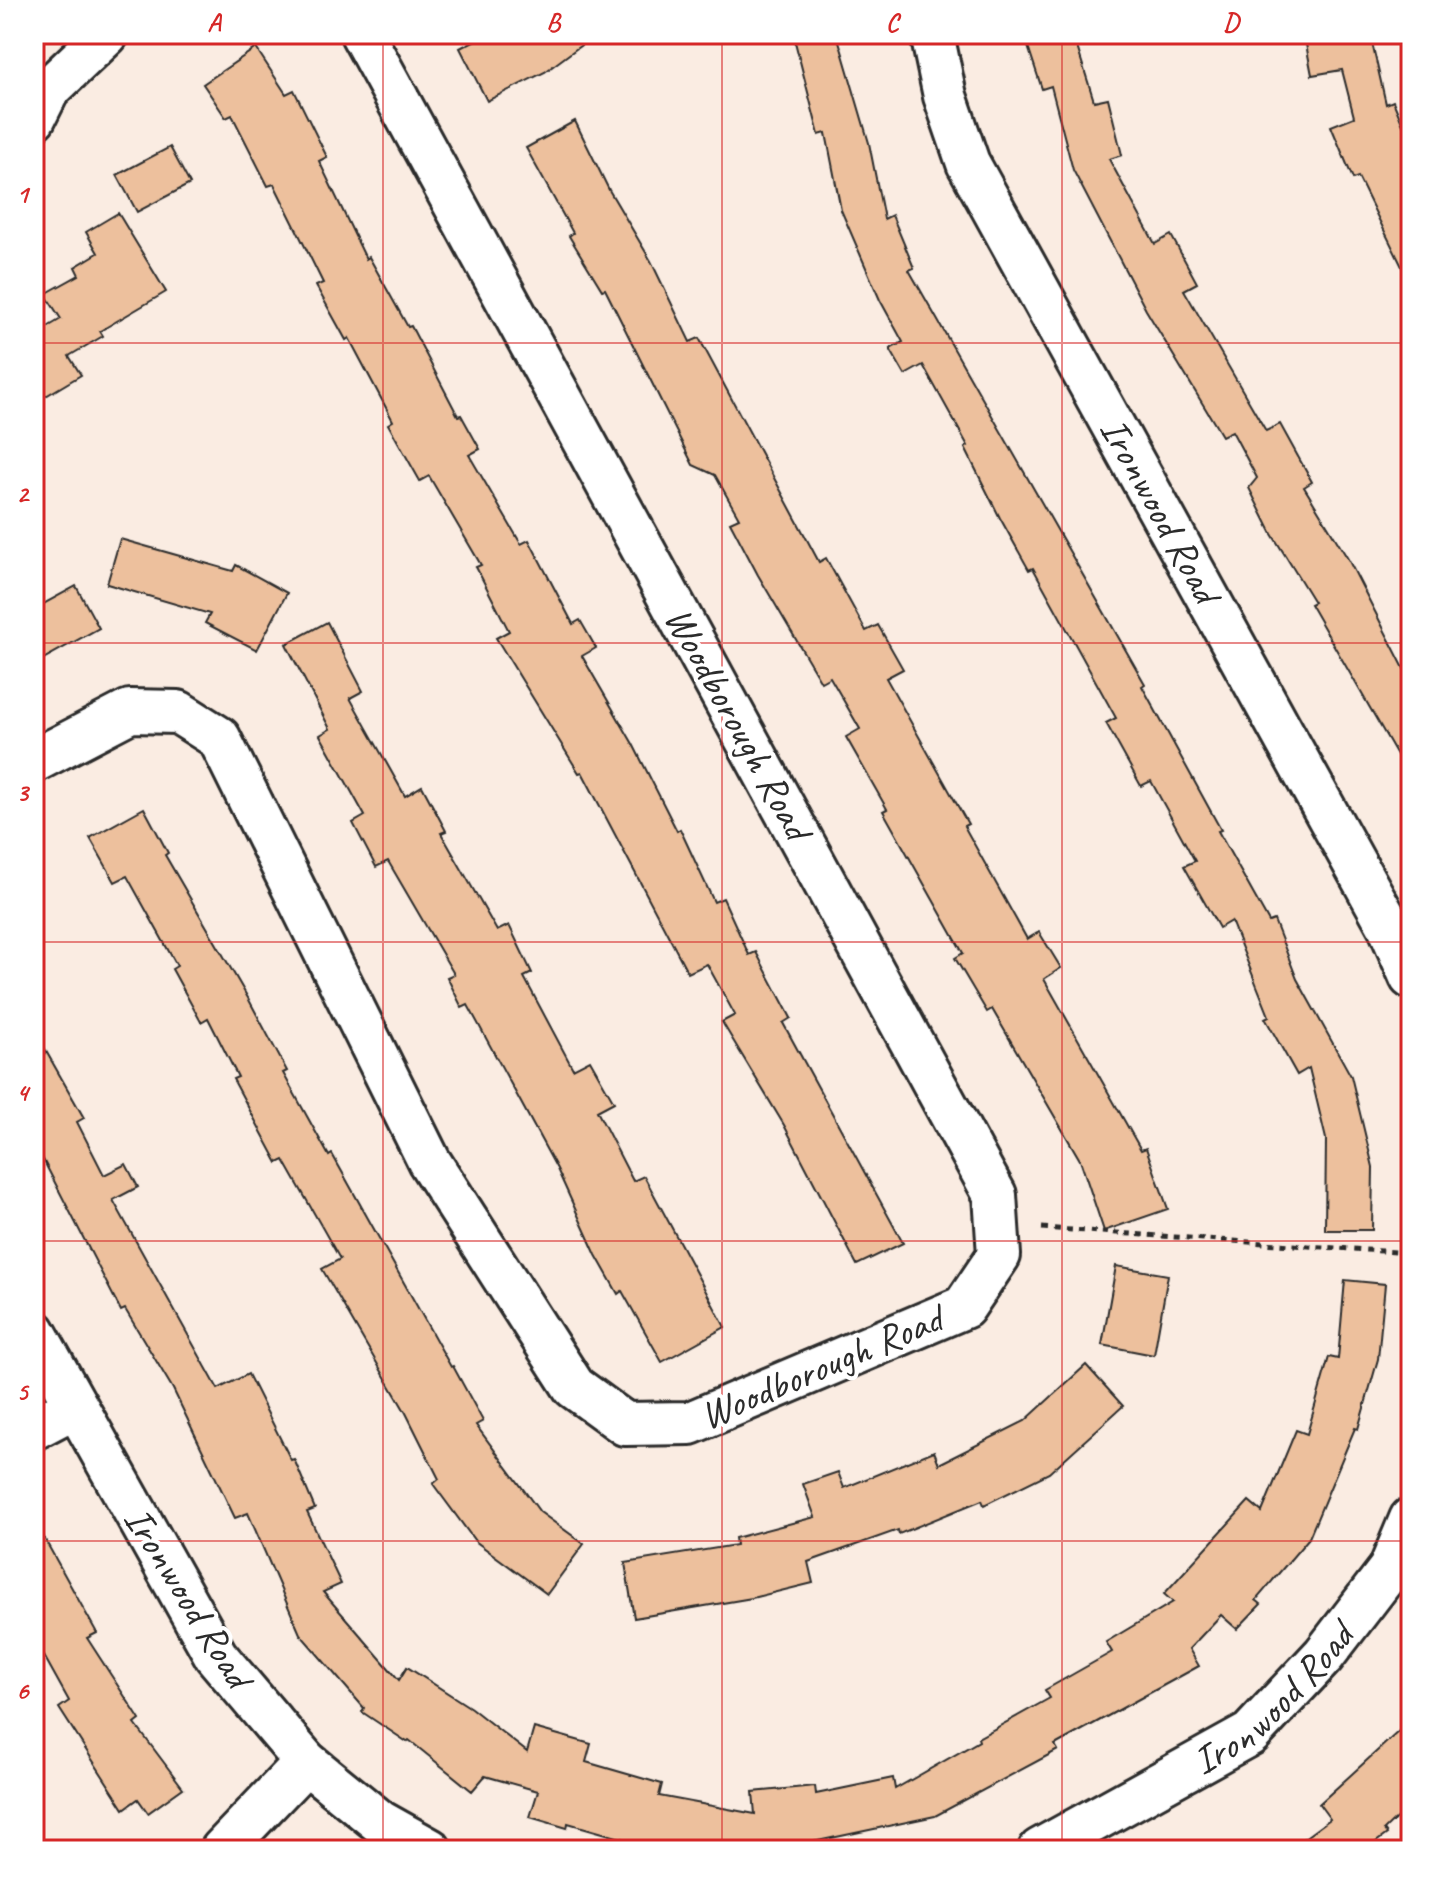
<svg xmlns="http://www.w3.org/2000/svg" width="1445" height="1884" font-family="Caveat,sans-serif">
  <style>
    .building { fill: #edc09d; stroke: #2b2b2b; stroke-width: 2 }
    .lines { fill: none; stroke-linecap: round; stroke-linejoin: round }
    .street-casing { stroke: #2b2b2b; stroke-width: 48 }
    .path { stroke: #2b2b2b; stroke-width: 5; stroke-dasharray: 6 6; stroke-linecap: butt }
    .street { stroke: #fff; stroke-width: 42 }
    .grid { fill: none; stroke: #d62828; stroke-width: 2; stroke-opacity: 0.55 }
    .labels { text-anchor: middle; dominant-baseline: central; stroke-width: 8; stroke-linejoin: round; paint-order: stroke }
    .street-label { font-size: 40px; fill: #2b2b2b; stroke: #fff }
    .neatline { fill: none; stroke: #d62828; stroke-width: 3 }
    .grid-label { font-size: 26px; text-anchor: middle; font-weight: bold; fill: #d62828 }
  </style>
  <rect width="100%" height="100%" fill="#faece2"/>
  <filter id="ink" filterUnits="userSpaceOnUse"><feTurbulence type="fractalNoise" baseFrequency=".0125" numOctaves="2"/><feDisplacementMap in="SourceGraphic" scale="16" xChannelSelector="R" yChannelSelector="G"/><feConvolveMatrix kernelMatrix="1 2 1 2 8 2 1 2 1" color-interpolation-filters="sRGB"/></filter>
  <g filter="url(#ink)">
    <!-- building -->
    <g class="building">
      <polygon points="487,34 596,34 545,72 487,101 460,48"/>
      <polygon points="793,34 837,34 869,143 884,219 892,215 914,268 909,270 1145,684 1142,686 1221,830 1218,831 1269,922 1274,920 1297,979 1351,1076 1373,1167 1372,1230 1325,1230 1326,1139 1309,1068 1297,1075 1265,1018 1269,1016 1231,921 1219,928 1184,866 1195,861 1151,781 1141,786 1106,723 1116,718 1033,568 1029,570 1000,518 965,448 968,446 923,365 905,375 890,349 903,342 880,300 841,210 826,133 819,135"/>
      <polygon points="1024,34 1073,34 1094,101 1108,98 1122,155 1109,159 1155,244 1171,235 1197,283 1184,290 1266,431 1280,424 1312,482 1304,487 1348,559 1411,682 1411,779 1310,604 1314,602 1272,534 1249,488 1257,478 1232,431 1222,436 1146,310 1073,170 1051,86 1042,89"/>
      <polygon points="1304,34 1370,34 1386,104 1393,101 1411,144 1411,285 1358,177 1353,179 1331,126 1354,117 1342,70 1312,75"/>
      <polygon points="256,48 286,94 294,90 327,157 319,161 366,259 369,257 408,327 411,326 458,416 461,415 480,449 469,455 521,544 529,540 573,624 580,620 596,648 582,656 633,744 677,831 680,829 714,902 723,898 749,955 756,952 791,1018 783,1023 903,1243 857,1265 784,1125 722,1022 735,1015 707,964 688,973 582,772 579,773 496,638 509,631 476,567 481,565 429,476 420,481 388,424 393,421 349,338 346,340 316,286 323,283 274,184 268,186 232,115 226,118 203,84"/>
      <polygon points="575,121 609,190 651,261 690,342 699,338 819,562 826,558 866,631 878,625 903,669 886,678 968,824 964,826 1027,939 1039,932 1061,968 1044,979 1141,1150 1146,1148 1168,1209 1104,1231 1080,1160 992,1009 987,1012 955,958 963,953 883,811 887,809 846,737 860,729 830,677 821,682 758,575 730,522 739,518 715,475 693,465 605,289 602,290 569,236 573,233 526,148"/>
      <polygon points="170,147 190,184 137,212 117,175"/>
      <polygon points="118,213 166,292 100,331 103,336 69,356 81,375 34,403 34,335 61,319 45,294 79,275 75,267 98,253 86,232"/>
      <polygon points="120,539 233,571 236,565 287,593 257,650 205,623 210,614 107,584"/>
      <polygon points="76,586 99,628 34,664 34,609"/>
      <polygon points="327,622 363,691 350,698 405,796 422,786 446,831 441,833 497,931 509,925 532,973 524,977 573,1069 590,1060 614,1102 597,1111 633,1181 644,1176 725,1327 662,1362 622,1291 618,1294 596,1255 557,1169 468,1005 462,1008 447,977 454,974 388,861 376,867 353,823 365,816 320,735 330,729 286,644"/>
      <polygon points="144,808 168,853 165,855 248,998 287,1071 283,1073 329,1156 332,1154 451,1367 453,1366 483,1421 476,1425 540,1512 584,1544 547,1594 475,1541 433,1484 439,1479 406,1413 322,1269 340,1259 284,1160 278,1163 233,1079 238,1077 208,1018 201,1022 172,969 177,966 127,876 115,882 90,838"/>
      <polygon points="34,1030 84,1118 77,1122 104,1175 126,1164 138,1187 113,1200 218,1389 248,1374 291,1460 294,1459 315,1509 307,1512 341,1584 323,1592 399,1680 407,1667 471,1708 527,1752 534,1728 591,1744 586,1762 662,1784 659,1796 755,1814 753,1792 815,1786 816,1794 893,1778 895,1789 979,1741 978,1738 1050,1698 1045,1690 1112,1652 1106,1642 1173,1602 1164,1594 1249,1501 1262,1512 1296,1430 1307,1434 1329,1357 1338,1359 1345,1280 1385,1284 1378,1359 1358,1429 1355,1428 1309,1538 1256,1600 1261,1604 1237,1629 1221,1615 1189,1649 1199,1666 1055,1745 1058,1750 935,1816 794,1846 795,1850 680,1850 645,1845 568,1823 567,1828 530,1817 538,1791 485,1776 472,1791 409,1740 407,1742 362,1712 364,1708 300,1634 248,1513 235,1518 173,1389 125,1309 121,1311 34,1142"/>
      <polygon points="1116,1266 1168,1275 1154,1355 1102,1345"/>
      <polygon points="1086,1365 1123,1406 1049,1473 984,1505 982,1500 899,1534 898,1530 808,1562 813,1583 752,1598 634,1618 625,1563 736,1545 735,1538 815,1517 803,1484 838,1472 844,1488 934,1451 939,1464 1025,1421"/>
      <polygon points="34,1520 97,1633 87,1638 140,1720 135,1724 183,1788 148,1813 138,1799 124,1809 59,1708 69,1701 34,1638"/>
      <polygon points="1411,1720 1411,1804 1384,1830 1387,1834 1365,1850 1288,1850 1330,1819 1319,1804"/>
    </g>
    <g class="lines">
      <defs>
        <g id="street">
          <polyline points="932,34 945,96 968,163 1389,926 1411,977"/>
          <polyline points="34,118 48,90 107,34"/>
          <polyline points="34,761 130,711 178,712 219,738 429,1161 574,1387 625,1424 690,1423 964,1307 999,1255 995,1195 362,34"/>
          <polyline points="34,1331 216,1656 306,1762 380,1822 430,1850"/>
          <polyline points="34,1428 74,1407"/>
          <polyline points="222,1850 306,1762"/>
          <path id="s1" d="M1040,1850L1250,1734L1324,1655L1390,1569L1411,1519"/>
        </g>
      </defs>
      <!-- street casing -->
      <use href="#street" class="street-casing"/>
      <!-- path -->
      <polyline class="path" points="1042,1228 1411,1253"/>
      <!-- street -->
      <use href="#street" class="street"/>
    </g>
  </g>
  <!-- grid -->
  <path class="grid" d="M383,34V1850M722,34V1850M1062,34V1850M34,343H1411M34,643H1411M34,942H1411M34,1241H1411M34,1541H1411"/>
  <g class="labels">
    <!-- street labels -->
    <g class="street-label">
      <text transform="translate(1160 510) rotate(61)">Ironwood Road</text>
      <text transform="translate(738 723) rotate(61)">Woodborough Road</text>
      <text transform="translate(821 1367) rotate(-23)">Woodborough Road</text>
      <text transform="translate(188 1597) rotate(58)">Ironwood Road</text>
      <text stroke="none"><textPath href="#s1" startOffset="280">Ironwood Road</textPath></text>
    </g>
  </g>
  <!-- margin -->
  <rect width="1445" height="1884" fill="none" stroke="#fff" stroke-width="88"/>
  <rect x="44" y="44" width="1357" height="1796" class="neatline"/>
  <g class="grid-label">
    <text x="214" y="31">A</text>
    <text x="553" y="31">B</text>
    <text x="892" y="31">C</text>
    <text x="1231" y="31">D</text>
    <text x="22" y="203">1</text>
    <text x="22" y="502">2</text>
    <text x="22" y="801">3</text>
    <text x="22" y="1101">4</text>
    <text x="22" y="1400">5</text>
    <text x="22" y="1699">6</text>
  </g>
</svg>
